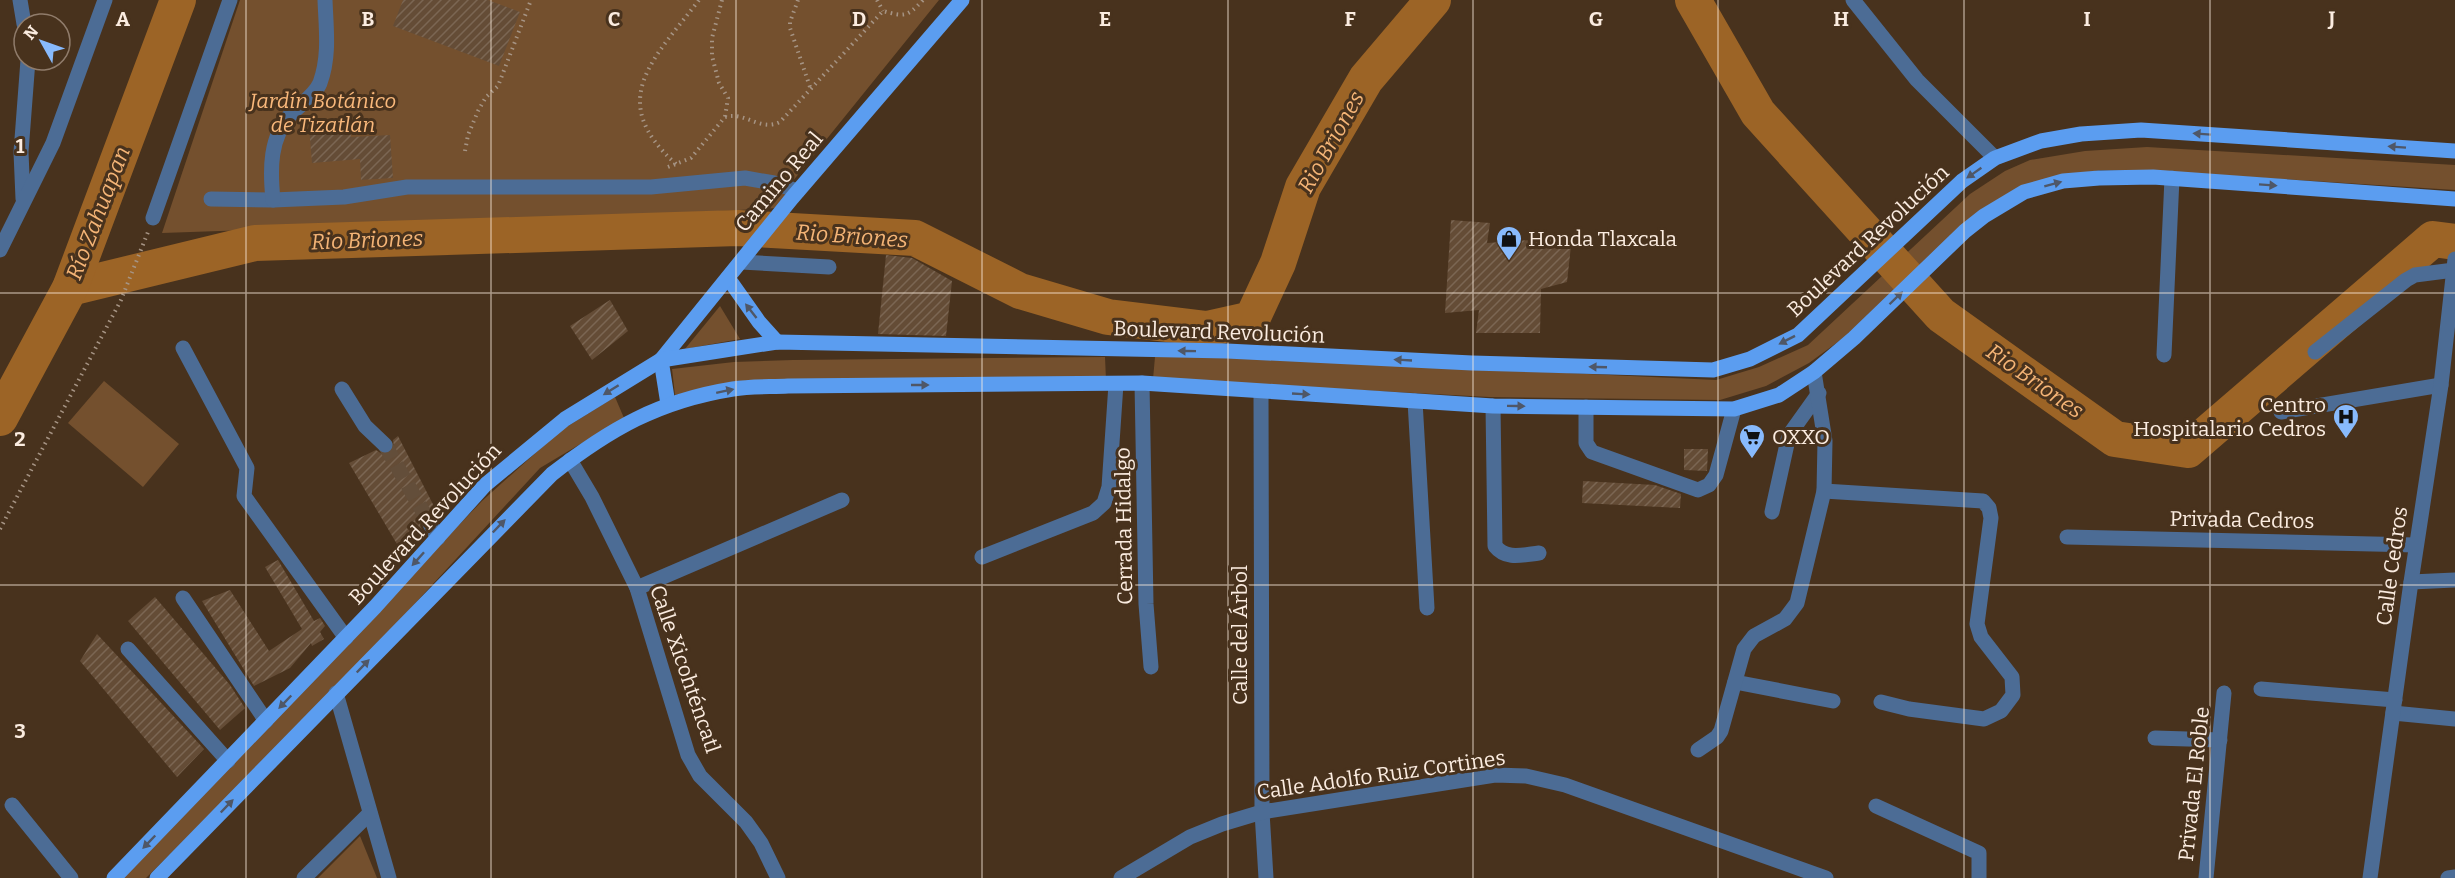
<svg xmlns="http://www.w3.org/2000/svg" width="2455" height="878" font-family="Bitter,serif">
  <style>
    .green { fill: #74502e }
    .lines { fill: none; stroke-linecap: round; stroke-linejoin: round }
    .river { stroke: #9c6426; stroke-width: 36 }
    .building { fill: url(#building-hatch) }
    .minor-tunnel { stroke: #634e3a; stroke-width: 15; stroke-dasharray: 15 8; stroke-linecap: butt }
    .path { stroke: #a69484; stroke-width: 4; stroke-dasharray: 1.5 4.5; stroke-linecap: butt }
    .minor { stroke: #4c6c95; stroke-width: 15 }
    .major { stroke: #5b9df0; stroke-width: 15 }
    .oneway { fill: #4f5767 }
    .grid { fill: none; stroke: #fbece0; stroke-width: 1.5; stroke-opacity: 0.55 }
    .labels { text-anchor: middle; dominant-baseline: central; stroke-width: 6; stroke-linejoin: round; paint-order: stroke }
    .park-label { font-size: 21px; font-style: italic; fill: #f9b87b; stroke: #48321d }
    .street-label { font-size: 21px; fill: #fbece0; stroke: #48321d }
    .poi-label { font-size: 21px; fill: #fbece0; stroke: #48321d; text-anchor: start }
    .water-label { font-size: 22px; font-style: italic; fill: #f4b476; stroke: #48321d }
    .grid-label { font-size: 20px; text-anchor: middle; font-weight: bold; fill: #fbece0; stroke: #48321d; stroke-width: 6; stroke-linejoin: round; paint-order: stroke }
  </style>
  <defs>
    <pattern id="building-hatch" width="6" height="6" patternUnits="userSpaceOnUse" patternTransform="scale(1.5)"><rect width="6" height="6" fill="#644c36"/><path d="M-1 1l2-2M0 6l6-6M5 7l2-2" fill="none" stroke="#7b6653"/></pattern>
  </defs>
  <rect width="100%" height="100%" fill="#48321d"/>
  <!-- green -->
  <g class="green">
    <polygon points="240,0 939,0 792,182 778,208 516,221 162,233"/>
    <polygon points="2147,147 2455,165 2455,190 2156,171 2101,170 2063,176 2026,187 1850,333 1809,363 1766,386 1720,400 1489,397 1153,379 1155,357 1225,357 1716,380 1759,367 1808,345 1970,194 2005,171 2030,160 2085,151"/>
    <polygon points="720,306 740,339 685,349"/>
    <polygon points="1105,357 1106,380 731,384 675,395 672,369 734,362 793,360"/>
    <polygon points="104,381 179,444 143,487 68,423"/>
    <polygon points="615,397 624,418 540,468 337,688 146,878 121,878 482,501 560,431"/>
    <polygon points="360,836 377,878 318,878"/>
  </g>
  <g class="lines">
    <!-- river -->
    <g class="river">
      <polyline points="1693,0 1758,113 1941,315 2115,439 2188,450 2433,239 2455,242"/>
      <polyline points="70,288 255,243 738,228 915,238 1020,291 1108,317 1207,329 1252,319 1278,263 1303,187 1366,79 1433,0"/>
      <polyline points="0,418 70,288 178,0"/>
    </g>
  </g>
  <!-- building -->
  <g class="building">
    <polygon points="403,0 488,0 520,12 499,66 393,26"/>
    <polygon points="350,124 351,137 390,135 393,178 361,180 360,159 312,163 309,127"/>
    <polygon points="1451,220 1490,223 1487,243 1572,237 1567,282 1541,289 1540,333 1476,333 1479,310 1445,313"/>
    <polygon points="886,255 912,258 952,281 946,336 878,334"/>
    <polygon points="610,300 628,331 592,360 570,326"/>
    <polygon points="398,436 438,514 436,517 426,515 422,519 420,525 423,532 404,556 349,463 376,450 382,454 388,454 394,448 393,440"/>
    <polygon points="1684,449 1708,449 1707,471 1684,470"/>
    <polygon points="1583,481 1655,485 1681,494 1680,508 1582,503"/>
    <polygon points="278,560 314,621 320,618 325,626 320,632 324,639 312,646 311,643 290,668 254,686 202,601 230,590 269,651 302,629 265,567"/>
    <polygon points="155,597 230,685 245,708 220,730 128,621"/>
    <polygon points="97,634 204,749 177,777 80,661"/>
  </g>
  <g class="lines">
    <!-- minor-tunnel -->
    <polyline class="minor-tunnel" points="385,445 430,524"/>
    <!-- path -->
    <g class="path">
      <polyline points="722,0 712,38 712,56 719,83 728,98 725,117"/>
      <polyline points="798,0 790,22 790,28 811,90"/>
      <polyline points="877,0 883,11"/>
      <polyline points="465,151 468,135 478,111 486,97 498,86 531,0"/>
      <path d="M676,164C604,100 655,58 699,0"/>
      <path d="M668,167L691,158L725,117C745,111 760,132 780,122L883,11C905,17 907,17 923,0"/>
      <polyline points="0,529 121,300 148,232"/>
    </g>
    <!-- minor -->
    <g class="minor">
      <polyline points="20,0 24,24"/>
      <polyline points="1853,0 1917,80 1995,158"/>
      <polyline points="23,199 21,152 28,60"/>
      <polyline points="211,199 273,200 344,197 407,187 651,187 745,178 774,183 798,191"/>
      <path d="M273,200C270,170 269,137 292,113C301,104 315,95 320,83C330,56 326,28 325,0"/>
      <polyline points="153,218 230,0"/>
      <polyline points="0,250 53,143 105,0"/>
      <polyline points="741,262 829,267"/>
      <polyline points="183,348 247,468 244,496 346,638"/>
      <polyline points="2315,352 2406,280 2415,275 2454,270"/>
      <polyline points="2164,355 2172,178"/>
      <polyline points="1142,383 1146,604 1151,667"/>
      <polyline points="342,389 365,426 385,445"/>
      <polyline points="1261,392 1262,812 1266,878"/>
      <polyline points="1415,401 1427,608"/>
      <path d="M1493,406L1495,546C1506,560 1522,555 1539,553"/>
      <polyline points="1586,407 1586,443 1592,452 1698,490 1709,485 1716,475 1734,409"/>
      <polyline points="2281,412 2441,385"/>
      <polyline points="570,460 592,497 637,588 688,755 700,776 746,822 761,843 778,878"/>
      <polyline points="1824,491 1983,501 1989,508 1991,518 1977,624 1981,637 2012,677 2013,695 2001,711 1984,719 1909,709 1881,702"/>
      <polyline points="1772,512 1789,435 1819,393"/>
      <polyline points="430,524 438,538"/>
      <polyline points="2067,537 2416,545"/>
      <polyline points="982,557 1093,513 1104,503 1109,487 1116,384"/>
      <polyline points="2411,582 2455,580"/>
      <polyline points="637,588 842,500"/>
      <polyline points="183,598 266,721"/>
      <polyline points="128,649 228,761"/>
      <polyline points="1735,682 1833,701"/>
      <polyline points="2261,689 2395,700"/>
      <polyline points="336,693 389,878"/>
      <polyline points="2393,713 2455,719"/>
      <polyline points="2155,738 2220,740"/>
      <polyline points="1698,750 1717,737 1721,731 1744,649 1754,636 1785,619 1797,603 1824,491 1825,441 1814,372"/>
      <polyline points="12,805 71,878"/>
      <polyline points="1876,806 1979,853 1979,878"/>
      <polyline points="304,878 370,813"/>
      <polyline points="1121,878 1190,837 1222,824 1262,812 1495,775 1526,776 1565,785 1826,878"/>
      <polyline points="2206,878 2224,693"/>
      <polyline points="2370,878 2411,582 2441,385 2455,259"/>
      <polyline points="2448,878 2455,877"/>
    </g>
    <!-- major -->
    <g class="major">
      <polyline points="728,278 759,322 777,342"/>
      <polyline points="668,404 661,360 792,198 962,0"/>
      <polyline points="114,878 375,607 485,485 565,419 661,360 777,342 1227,351 1472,363 1713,370 1750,359 1798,335 1962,181 1995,158 2041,141 2081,134 2141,130 2455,151"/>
      <path d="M157,878L552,474C610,429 658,401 733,389C751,386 770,387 788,386L1142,383L1493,406L1734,409L1779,395L1814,372L1854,338L1965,231L1984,216L2024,192L2063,181L2099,178L2153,177L2455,199"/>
    </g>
  </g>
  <!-- one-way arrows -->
  <defs><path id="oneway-solid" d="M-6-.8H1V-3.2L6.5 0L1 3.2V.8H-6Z" transform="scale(1.5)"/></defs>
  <g class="oneway">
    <use href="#oneway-solid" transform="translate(2202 134) rotate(-176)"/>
    <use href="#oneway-solid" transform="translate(2397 147) rotate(-176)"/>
    <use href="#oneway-solid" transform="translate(1974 173) rotate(145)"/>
    <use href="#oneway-solid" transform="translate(2053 184) rotate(-15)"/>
    <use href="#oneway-solid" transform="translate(2268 185) rotate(4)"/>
    <use href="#oneway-solid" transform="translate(1896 298) rotate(-44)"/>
    <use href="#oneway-solid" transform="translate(751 311) rotate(-128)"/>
    <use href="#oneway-solid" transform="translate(1787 340) rotate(153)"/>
    <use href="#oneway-solid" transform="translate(1187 351) rotate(-179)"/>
    <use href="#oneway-solid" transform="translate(1403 360) rotate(-177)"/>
    <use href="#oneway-solid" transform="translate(1598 367) rotate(-178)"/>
    <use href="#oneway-solid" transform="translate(920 385)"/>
    <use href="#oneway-solid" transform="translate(611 390) rotate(148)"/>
    <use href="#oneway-solid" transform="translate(725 391) rotate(-12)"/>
    <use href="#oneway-solid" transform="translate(1301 394) rotate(3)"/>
    <use href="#oneway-solid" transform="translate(1516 406) rotate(1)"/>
    <use href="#oneway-solid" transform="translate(499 526) rotate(-46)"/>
    <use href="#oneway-solid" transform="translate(418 559) rotate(132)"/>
    <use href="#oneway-solid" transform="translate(363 666) rotate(-46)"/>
    <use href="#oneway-solid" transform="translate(285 702) rotate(134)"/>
    <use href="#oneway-solid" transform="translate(227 806) rotate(-46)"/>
    <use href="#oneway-solid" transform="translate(149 842) rotate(134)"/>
  </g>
  <!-- grid -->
  <path class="grid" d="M246,0V878M491,0V878M736,0V878M982,0V878M1228,0V878M1473,0V878M1718,0V878M1964,0V878M2210,0V878M0,293H2455M0,585H2455"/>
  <!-- icons -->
  <defs>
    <symbol id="shop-pin" viewBox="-11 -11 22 30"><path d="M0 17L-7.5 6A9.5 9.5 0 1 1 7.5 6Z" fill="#88bafc" stroke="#48321d"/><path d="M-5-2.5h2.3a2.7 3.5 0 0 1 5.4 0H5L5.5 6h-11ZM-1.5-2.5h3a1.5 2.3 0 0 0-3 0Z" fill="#111"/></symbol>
    <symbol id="hospital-pin" viewBox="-11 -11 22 30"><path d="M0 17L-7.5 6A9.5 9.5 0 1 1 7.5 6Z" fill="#88bafc" stroke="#48321d"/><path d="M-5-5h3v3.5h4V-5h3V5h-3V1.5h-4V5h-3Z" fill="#111"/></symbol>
    <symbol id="supermarket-pin" viewBox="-11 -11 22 30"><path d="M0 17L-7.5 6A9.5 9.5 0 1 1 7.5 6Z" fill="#88bafc" stroke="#48321d"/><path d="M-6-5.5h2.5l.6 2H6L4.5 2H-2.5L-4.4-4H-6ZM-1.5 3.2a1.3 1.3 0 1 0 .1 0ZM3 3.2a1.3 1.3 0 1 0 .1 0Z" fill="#111"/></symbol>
  </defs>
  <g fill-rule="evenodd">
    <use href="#shop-pin" x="1494" y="224" width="30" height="40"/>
    <use href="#hospital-pin" x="2331" y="402" width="30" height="40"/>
    <use href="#supermarket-pin" x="1737" y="422" width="30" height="40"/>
  </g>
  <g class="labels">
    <!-- park labels -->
    <g class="park-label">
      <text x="323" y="101">Jardín Botánico<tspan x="323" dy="24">de Tizatlán</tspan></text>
    </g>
    <!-- street labels -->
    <g class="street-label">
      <text transform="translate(779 182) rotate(-50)">Camino Real</text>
      <text transform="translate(1868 241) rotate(-43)">Boulevard Revolución</text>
      <text transform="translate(1219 332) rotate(2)">Boulevard Revolución</text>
      <text transform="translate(2242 520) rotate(1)">Privada Cedros</text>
      <text transform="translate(425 524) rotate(-47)">Boulevard Revolución</text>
      <text transform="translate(1124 526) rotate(-91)">Cerrada Hidalgo</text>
      <text transform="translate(2392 566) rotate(-82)">Calle Cedros</text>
      <text transform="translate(1240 635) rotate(-90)">Calle del Árbol</text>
      <text transform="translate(685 669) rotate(71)">Calle Xicohténcatl</text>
      <text transform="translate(1381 775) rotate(-8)">Calle Adolfo Ruiz Cortines</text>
      <text transform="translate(2194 784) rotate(-84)">Privada El Roble</text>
    </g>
    <!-- poi labels -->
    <g class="poi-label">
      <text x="1528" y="239">Honda Tlaxcala</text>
      <text x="2326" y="405" text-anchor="end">Centro<tspan x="2326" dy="24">Hospitalario Cedros</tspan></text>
      <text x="1772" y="437">OXXO</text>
    </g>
    <!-- water labels -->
    <g class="water-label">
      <text transform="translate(1331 142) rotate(-61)">Rio Briones</text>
      <text transform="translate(98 213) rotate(-69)">Río Zahuapan</text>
      <text transform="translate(852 236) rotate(4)">Rio Briones</text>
      <text transform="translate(367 240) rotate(-2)">Rio Briones</text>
      <text transform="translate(2035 381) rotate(35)">Rio Briones</text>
    </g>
  </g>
  <g class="grid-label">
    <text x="123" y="26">A</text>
    <text x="368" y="26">B</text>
    <text x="614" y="26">C</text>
    <text x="859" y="26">D</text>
    <text x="1105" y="26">E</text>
    <text x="1350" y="26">F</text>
    <text x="1596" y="26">G</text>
    <text x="1841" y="26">H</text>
    <text x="2087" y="26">I</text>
    <text x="2332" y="26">J</text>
    <text x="20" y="153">1</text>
    <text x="20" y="446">2</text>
    <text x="20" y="738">3</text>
  </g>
  <!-- north arrow -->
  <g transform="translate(42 42) rotate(310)"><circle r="28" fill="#48321d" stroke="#907c6b" stroke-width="1.5"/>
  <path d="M0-4.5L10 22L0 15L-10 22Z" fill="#88bafc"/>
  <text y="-9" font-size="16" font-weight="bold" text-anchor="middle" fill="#fbece0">N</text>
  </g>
</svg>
